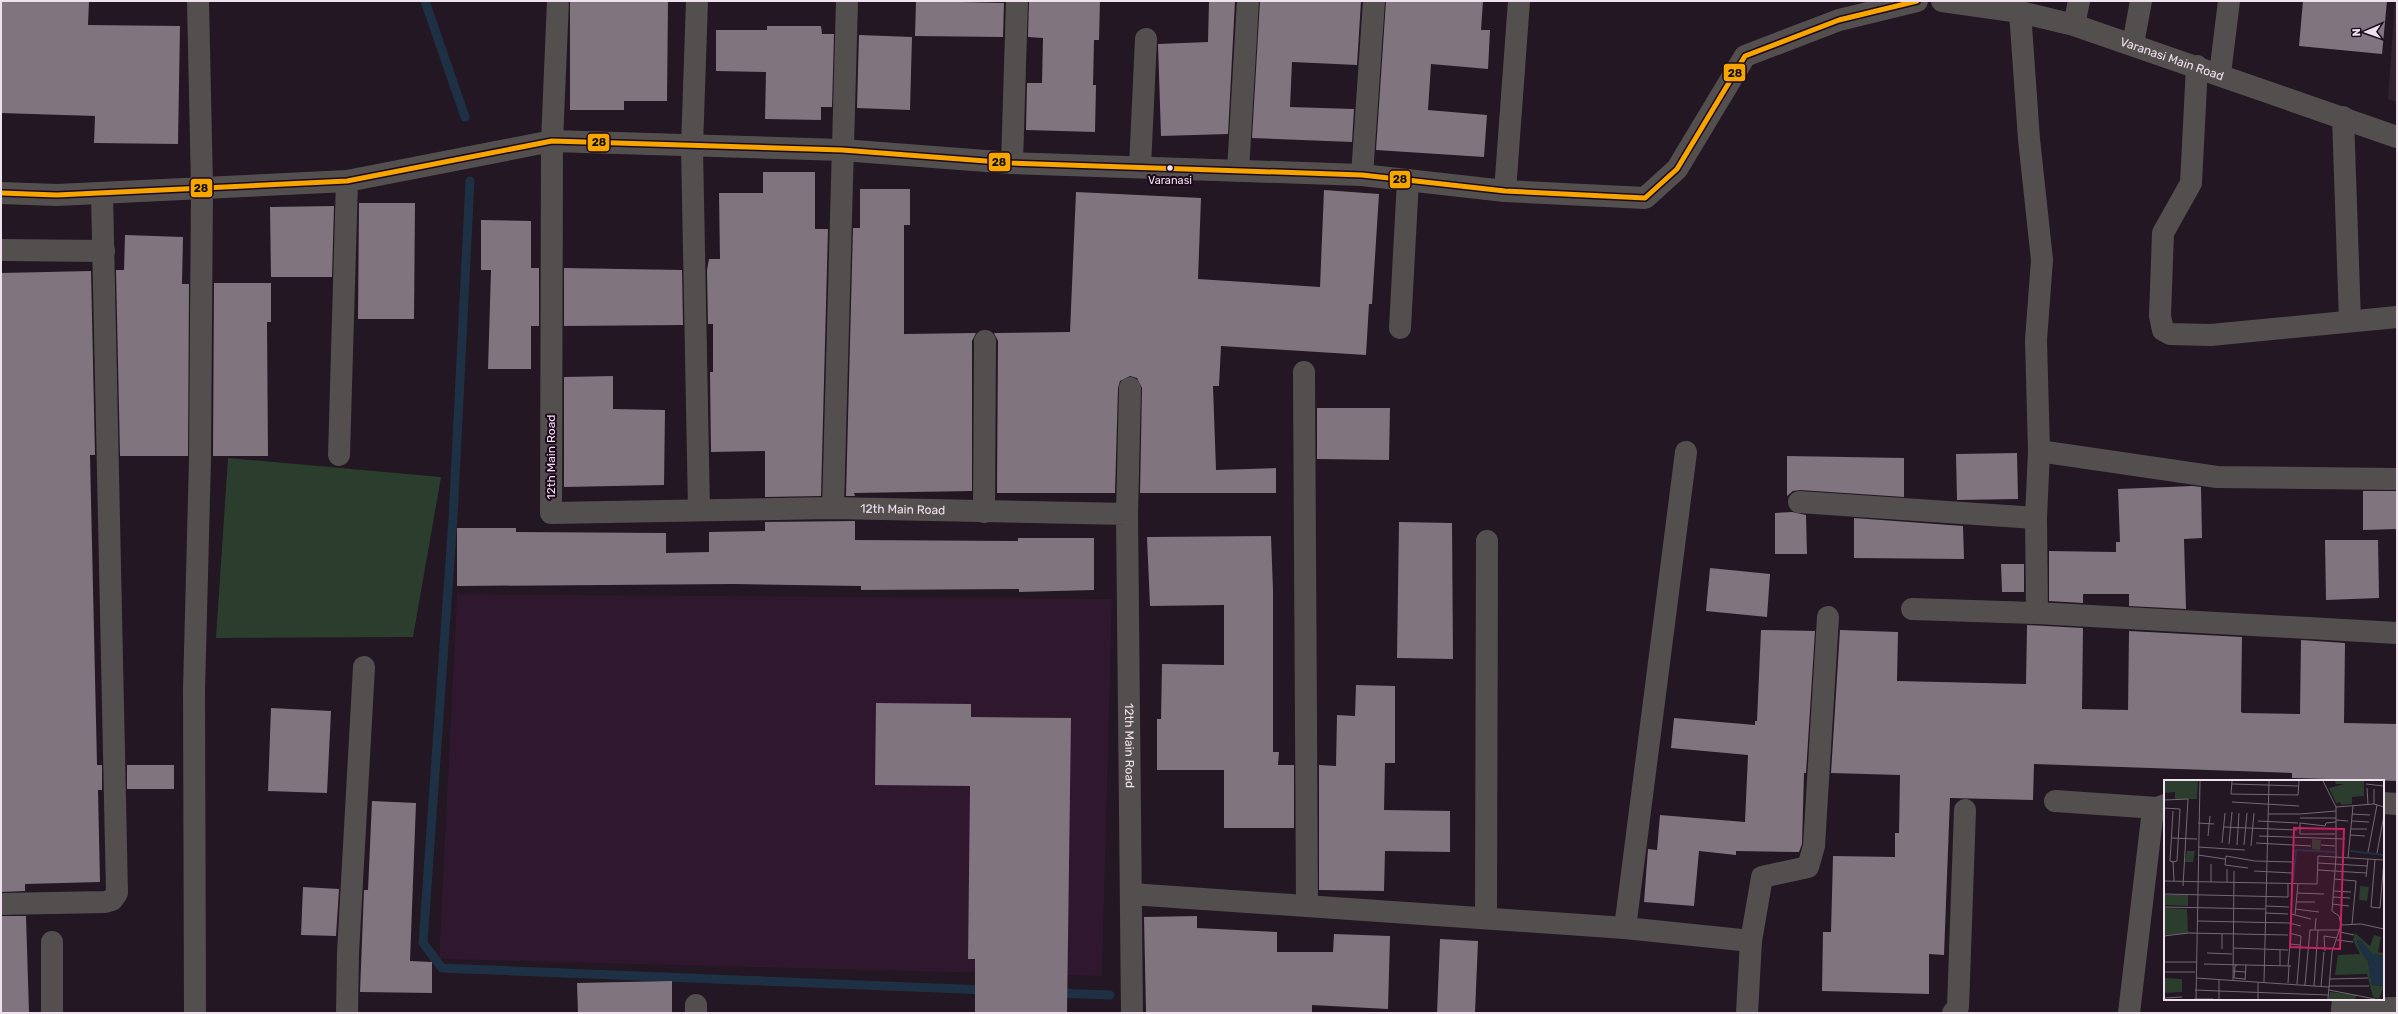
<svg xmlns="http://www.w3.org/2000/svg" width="2398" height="1014" font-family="Rubik,sans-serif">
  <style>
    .commercial { fill: #312430 }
    .built { fill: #2f172e }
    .green { fill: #2b3d2d }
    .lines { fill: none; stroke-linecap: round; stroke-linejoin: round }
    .stream { stroke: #1e3044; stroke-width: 9 }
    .building { fill: #80747f }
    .minor { stroke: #534f4e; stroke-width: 22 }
    .tertiary { stroke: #534f4e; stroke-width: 22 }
    .bus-1-casing { stroke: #1d091c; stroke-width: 8 }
    .bus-1 { stroke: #f7a600; stroke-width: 5 }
    .bus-dot { fill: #f0e1ef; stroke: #1d091c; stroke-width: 1.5 }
    .labels { text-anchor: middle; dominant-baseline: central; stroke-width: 4; stroke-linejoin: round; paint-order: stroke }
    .bus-label { font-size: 11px; fill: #f0e1ef; stroke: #1d091c }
    .street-label { font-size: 12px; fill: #f0e1ef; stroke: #1d091c }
    .inset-river { fill: none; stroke: #1e3044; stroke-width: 2 }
    .inset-road { fill: none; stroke: #746874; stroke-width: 1 }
    .view { fill: #c42262; fill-opacity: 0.15; stroke: #c42262; stroke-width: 2 }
    .inset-edge { fill: none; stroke: #f0e1ef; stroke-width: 2 }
    .line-badge { stroke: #1d091c; stroke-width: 1.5 }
    .pale-badge-label { font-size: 11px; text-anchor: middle; font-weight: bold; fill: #111 }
  </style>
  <rect width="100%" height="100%" fill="#221722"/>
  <!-- commercial -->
  <polygon class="commercial" points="2395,1 2397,1 2397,102 2388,99"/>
  <!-- built -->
  <polygon class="built" points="457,594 1112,599 1102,976 439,959"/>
  <!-- green -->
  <polygon class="green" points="228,458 441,477 413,637 216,638"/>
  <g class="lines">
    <!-- stream -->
    <g class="stream">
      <polyline points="425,1 465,117"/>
      <polyline points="470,181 453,518 423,943 442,968 986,990"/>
      <polyline points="1055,993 1110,995"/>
    </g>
  </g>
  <!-- building -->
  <g class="building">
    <polygon points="1,1 89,1 88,25 180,26 178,144 94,143 95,116 1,113"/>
    <polygon points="570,1 668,1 667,101 624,101 624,110 570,110"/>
    <polygon points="916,1 1004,3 1003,37 915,36"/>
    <polygon points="1029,1 1100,1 1099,40 1094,40 1093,85 1096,85 1095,132 1026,130 1027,83 1042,83 1043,38 1028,37"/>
    <polygon points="1209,1 1235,1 1228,134 1161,136 1158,44 1208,42"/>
    <polygon points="1260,1 1361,1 1357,65 1292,62 1290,107 1354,109 1352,142 1252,138"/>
    <polygon points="1386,1 1483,1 1481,30 1490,30 1488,69 1431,64 1428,110 1487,115 1484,157 1376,150"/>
    <polygon points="2303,1 2387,1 2382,54 2299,46"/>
    <polygon points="767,26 821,26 822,34 834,34 832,107 821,107 821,120 765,119 766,72 716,71 716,30 767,30"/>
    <polygon points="859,35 912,37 910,110 857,108"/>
    <polygon points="763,172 815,172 815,229 828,229 821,496 765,497 765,451 711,452 710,372 713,372 713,324 708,324 707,270 709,259 720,259 719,193 763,193"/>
    <polygon points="860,189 910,189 910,225 904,225 904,334 976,333 972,341 972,491 854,493 855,496 846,496 853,228 860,228"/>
    <polygon points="1324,190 1379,194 1372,304 1369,304 1366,355 1221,346 1219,386 1213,386 1216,470 1276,468 1276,493 1140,493 1142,388 1137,378 1130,376 1120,381 1118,388 1115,493 997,493 998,341 994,333 1070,332 1076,192 1201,198 1198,279 1320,287"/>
    <polygon points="359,203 415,203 414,319 358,319"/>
    <polygon points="334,206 332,277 271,277 270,207"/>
    <polygon points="481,220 531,221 531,268 539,268 539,326 531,326 531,369 488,369 491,270 481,270"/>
    <polygon points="125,235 183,237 182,284 189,284 188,456 120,456 116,270 124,270"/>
    <polygon points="564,268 682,270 683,325 564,326"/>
    <polygon points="91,271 95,455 90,455 97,765 102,765 102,790 98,790 100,882 25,884 25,891 1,892 1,273"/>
    <polygon points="214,283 271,283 271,322 267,322 268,456 213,456"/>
    <polygon points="613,376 613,409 665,410 664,485 564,487 564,377"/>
    <polygon points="1317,408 1390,408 1389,460 1317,459"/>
    <polygon points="2017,453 2018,499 1957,500 1956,454"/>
    <polygon points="1787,456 1904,458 1904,497 1800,490 1793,491 1787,496"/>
    <polygon points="2193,486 2201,487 2202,538 2184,539 2186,609 2129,606 2129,594 2083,594 2083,603 2049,601 2049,551 2116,552 2116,542 2120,542 2118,489"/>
    <polygon points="2363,491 2397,491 2397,529 2363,530"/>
    <polygon points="1792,512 1806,515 1807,554 1775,554 1775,513"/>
    <polygon points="1854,518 1963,526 1964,559 1854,558"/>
    <polygon points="855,521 855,540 1018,541 1018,538 1094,538 1094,590 1019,592 1019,589 861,590 861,586 733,584 457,586 457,528 516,528 516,532 666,533 666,553 709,552 709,532 765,531 765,522"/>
    <polygon points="1399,522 1452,523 1453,659 1397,658"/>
    <polygon points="1271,536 1273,590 1273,752 1279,752 1278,765 1294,765 1294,828 1224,828 1224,770 1157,770 1157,719 1161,719 1162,664 1224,665 1224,605 1150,606 1147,537"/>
    <polygon points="2325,540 2378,540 2379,598 2326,600"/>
    <polygon points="2001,564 2024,564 2024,592 2002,592"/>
    <polygon points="1710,568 1770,574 1767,617 1706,611"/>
    <polygon points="2027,625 2083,628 2082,709 2128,710 2129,631 2242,637 2241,712 2243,713 2300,714 2301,640 2345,643 2344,723 2397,724 2397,781 2292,778 2292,773 2034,764 2033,800 1950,798 1944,955 1929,954 1929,994 1822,991 1823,932 1831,932 1833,856 1895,857 1895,833 1899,833 1900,775 1831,773 1840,630 1898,632 1897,681 2026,684"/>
    <polygon points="1761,630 1815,631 1806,773 1804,773 1802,844 1799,852 1736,851 1736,855 1699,851 1694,906 1644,902 1648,849 1657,850 1660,815 1745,822 1748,755 1671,748 1674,718 1755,725 1755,721 1757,721"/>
    <polygon points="1356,685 1395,686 1395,763 1385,763 1384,810 1450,811 1450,852 1385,851 1384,891 1319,890 1319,765 1336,766 1337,715 1355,716"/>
    <polygon points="876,703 971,704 971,717 1071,718 1067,1013 975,1013 975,959 968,959 970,786 875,785"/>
    <polygon points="271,708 331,711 327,793 268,791"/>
    <rect x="127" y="765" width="47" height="24"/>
    <polygon points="372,801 416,803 410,961 432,962 432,993 360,992 364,890 368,890"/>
    <polygon points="303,887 339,889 336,936 301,935"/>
    <polygon points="1,916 26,916 29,1013 1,1013"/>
    <polygon points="1197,916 1197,928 1277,932 1277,952 1333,952 1334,934 1390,936 1388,1009 1312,1005 1312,1013 1146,1013 1144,917"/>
    <polygon points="1440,939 1478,941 1475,1013 1437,1013"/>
    <polygon points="672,981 672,1013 578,1013 577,983"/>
  </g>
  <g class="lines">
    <!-- minor -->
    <g class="minor">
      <path id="s1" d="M558,1L552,141L551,513L833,508L1127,514L1132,1013"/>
      <polyline points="697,1 692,147 699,510"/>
      <polyline points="2020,12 2029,139 2042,260 2036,340 2039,451 2036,518 2037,613 2397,633"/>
      <polyline points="2074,25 2079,1"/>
      <polyline points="2133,44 2141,1"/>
      <polyline points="2197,66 2191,183 2163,233 2160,316 2163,330 2170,334 2211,335 2397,317"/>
      <polyline points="2220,74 2229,1"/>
      <polyline points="2343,117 2350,321"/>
      <polyline points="1012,163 1017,1"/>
      <polyline points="1140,167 1146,39"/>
      <polyline points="1238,171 1248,1"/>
      <polyline points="1362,175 1374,1"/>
      <polyline points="1505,191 1519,1"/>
      <polyline points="1,250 104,251"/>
      <polyline points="1400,328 1408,180"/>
      <polyline points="1304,372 1307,906"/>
      <polyline points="2039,451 2217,477 2397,479"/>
      <polyline points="339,455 347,181"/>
      <polyline points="1799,502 2036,518"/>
      <polyline points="833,508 847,1"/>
      <polyline points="984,512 985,341"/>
      <polyline points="1127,514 1130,388"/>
      <polyline points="1912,609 2037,613"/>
      <polyline points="2055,801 2157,808"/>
      <polyline points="2383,803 2397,804"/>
      <polyline points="1131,894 1625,928 1751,941"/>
      <polyline points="1,904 105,902 112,900 117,893 102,193"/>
      <polyline points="1486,918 1487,541"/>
      <polyline points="1625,928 1686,452"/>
      <polyline points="2343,999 2342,1009 2397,1008"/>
      <polyline points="696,1005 696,1013"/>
      <polyline points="52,1013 52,942"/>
      <polyline points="195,1013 194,690 200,459 202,187 198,1"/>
      <polyline points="347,1013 348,953 364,667"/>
      <polyline points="1747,1013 1751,941 1762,877 1808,867 1814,846 1828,617"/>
      <polyline points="1953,1013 1958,1007 1965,810"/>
      <polyline points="2129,1013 2152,818 2157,808 2165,805"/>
    </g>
    <!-- tertiary -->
    <g class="tertiary">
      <path id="s2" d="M1942,1L2020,12L2074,25L2397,137"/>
      <polyline points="1,193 57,195 347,181 552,141 842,150 1012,163 1362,175 1505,191 1645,198 1677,169 1745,56 1839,20 1917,1"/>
    </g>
    <defs>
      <polyline id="bus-1" points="1,193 57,195 347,181 552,141 842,150 1012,163 1362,175 1505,191 1645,198 1677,169 1745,56 1839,20 1917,1"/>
    </defs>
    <!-- bus-1 casing -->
    <use href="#bus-1" class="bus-1-casing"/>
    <!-- bus-1 -->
    <use href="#bus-1" class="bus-1"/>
  </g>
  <!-- markers -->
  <circle class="bus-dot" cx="1170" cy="168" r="3.5"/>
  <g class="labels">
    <!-- bus labels -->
    <g class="bus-label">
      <text x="1170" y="180">Varanasi</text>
    </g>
    <!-- street labels -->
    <g class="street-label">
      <text stroke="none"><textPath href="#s2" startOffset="238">Varanasi Main Road</textPath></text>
      <text transform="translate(551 457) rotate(-90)">12th Main Road</text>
      <text stroke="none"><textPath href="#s1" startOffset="864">12th Main Road</textPath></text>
      <text stroke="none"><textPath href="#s1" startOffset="1320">12th Main Road</textPath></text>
    </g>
  </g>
  <!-- overview -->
  <g transform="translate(2164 780)">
    <rect width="220" height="220" fill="#221722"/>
    <path d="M0,1H34L33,19H11V12L0,13ZM171,1H200V16L188,17V24L177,25L176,22L172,23L165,8L180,4H172ZM148,59L157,60L156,70L148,69ZM23,71H31L29,82H21ZM196,106L205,107L203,121L195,120ZM0,115H24V126L0,125ZM0,128L23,129L24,153L0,155ZM191,153L206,166L210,155L217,157L214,172L220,173V176L208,174L196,160H193L196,170L204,181L208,205L220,206L215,219L209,217L203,194L171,195L174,175L196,174L189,160ZM0,198L18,199V212L0,213ZM166,212L193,215L191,219H165Z" fill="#2b3d2d"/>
    <path d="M193,160H196L208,174L220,176V206L208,205L204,181L196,170Z" fill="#1e3044"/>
    <path class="inset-river" d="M186,71L220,75M129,102L132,70L171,72"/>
    <path class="inset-road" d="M68,1L67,14L134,15L135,1M159,1L172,27V77L168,131L175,136L177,145L168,172L164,219M68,4L135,6M202,4L220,6M203,8L204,24M210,9V24M0,20L24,19L19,106M68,22L135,26M172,27L210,24L220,27M0,28L16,29L13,81L9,82L6,81L9,31M104,34H136L172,31M188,34L206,35M136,38H172M172,40L184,41M94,41L134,43M188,41L205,42M34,43L50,44M60,47L133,50M187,49H203M171,54H136V43L161,46L162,43L172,42M186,55L201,56M44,56L46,36M95,56L181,59M7,58L33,59M58,63L61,33M92,63L147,66M65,64L68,32M73,65L75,33M80,65L83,33M157,65L171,66M87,66L90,33M34,67L81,70M204,72L213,25M213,73L220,35M34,75L61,79M184,78L189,26M211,80L207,127L216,128L220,80M9,81L10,101M154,83L203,86M84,88L61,85L62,76L91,81L129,82M154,90L202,93M90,91L128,93M202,97L204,79M170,99L192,101L188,144M0,101L153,104L154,76L220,80M47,102V84M63,102V89M170,111L187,112M133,113L160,114M0,114L124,117V104M169,117L186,118M132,122H151M168,124L185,126M102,126L125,127M0,127L101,129M131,129L155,132M101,133L124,134M127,134L147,139M131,135L134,104M33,141L125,143L137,146M177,145L197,144L220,149M151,150L152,138M176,152L190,155M125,153L137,156L133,204M0,156L24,153L124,155M173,160L189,162M69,168L124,170M58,169V154M161,171L160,156L173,158M43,173L68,174M0,182H33M40,184L127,186M73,185L71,186L70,198L81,199M116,186V170M124,186L126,164L136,165M69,191L81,192M0,192H31M32,198L165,207M166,199L204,198M69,200L70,91M81,200L82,185M100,202L105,1M124,203L125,186M141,205L146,150H176M150,206L154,150M157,206L160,172M165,206H205M31,210L55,211V199M165,210L211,219M0,218L18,217M30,219H49M32,219L36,1M55,219V211L164,215M94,219V202"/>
    <path class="view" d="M130,48L180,49L176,169L126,167Z"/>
    <rect width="220" height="220" class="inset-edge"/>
  </g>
  <g class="line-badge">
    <rect x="1723" y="63" width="23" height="19" rx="4" fill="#f7a600"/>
    <rect x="587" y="133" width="23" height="19" rx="4" fill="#f7a600"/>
    <rect x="988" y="152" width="23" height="20" rx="4" fill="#f7a600"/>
    <rect x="1389" y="170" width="22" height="19" rx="4" fill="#f7a600"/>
    <rect x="190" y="178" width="23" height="20" rx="4" fill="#f7a600"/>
  </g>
  <g class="pale-badge-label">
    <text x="1735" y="77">28</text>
    <text x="599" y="146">28</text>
    <text x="999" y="166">28</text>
    <text x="1400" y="183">28</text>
    <text x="201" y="192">28</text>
  </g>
  <!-- border -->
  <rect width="2398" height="1014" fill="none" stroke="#f0e1ef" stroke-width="4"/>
  <!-- north arrow -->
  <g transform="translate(2366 32) rotate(268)" stroke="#1d091c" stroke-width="3" paint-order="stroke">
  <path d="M0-3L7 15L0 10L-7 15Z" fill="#f0e1ef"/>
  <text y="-6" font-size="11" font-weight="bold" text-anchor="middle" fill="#f0e1ef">N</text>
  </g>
</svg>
